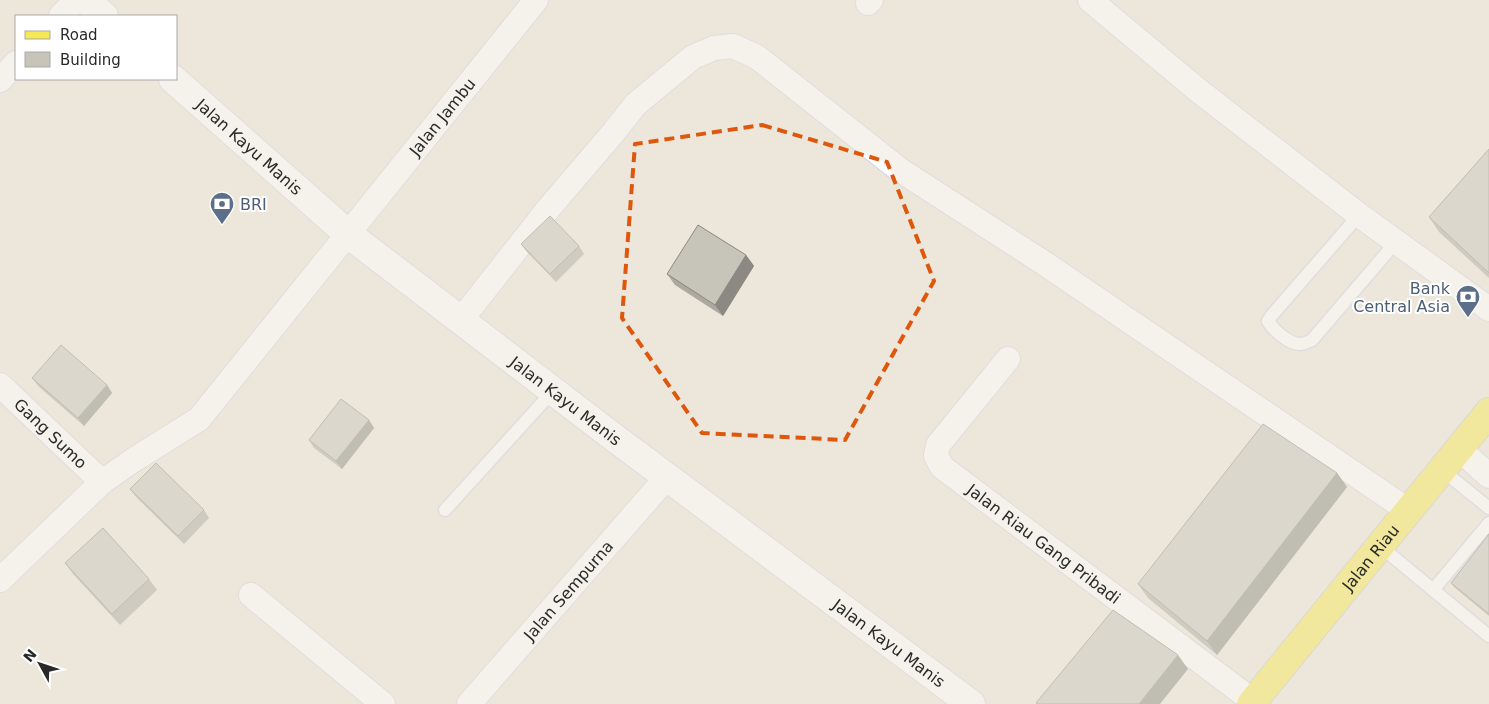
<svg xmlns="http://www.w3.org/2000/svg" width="1489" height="704" font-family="'DejaVu Sans',sans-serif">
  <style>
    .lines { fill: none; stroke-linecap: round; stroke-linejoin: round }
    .service-casing { stroke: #cfd0e3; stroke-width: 15 }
    .minor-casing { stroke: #cfd0e3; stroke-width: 26 }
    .tertiary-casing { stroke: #cfd0e3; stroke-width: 30 }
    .primary-casing { stroke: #c7c7c7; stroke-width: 30 }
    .service { stroke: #fff; stroke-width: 12 }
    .minor { stroke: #fff; stroke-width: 24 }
    .tertiary { stroke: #fff; stroke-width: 28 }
    .primary { stroke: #f6e955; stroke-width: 28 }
    .wall { fill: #aba9a0 }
    .shaded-wall { fill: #8b8982 }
    .building { fill: #c7c4ba; stroke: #8b8982 }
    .marked { fill: none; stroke: #de570d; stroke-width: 4; stroke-dasharray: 10 6; stroke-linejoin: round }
    .labels { text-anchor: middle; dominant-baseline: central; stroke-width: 4; stroke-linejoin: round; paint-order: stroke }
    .street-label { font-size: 16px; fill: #292929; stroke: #fff }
    .service-label { font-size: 16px; fill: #4e5e75; stroke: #fff; text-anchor: start }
  </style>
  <rect width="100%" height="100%" fill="#ece7da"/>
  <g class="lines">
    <defs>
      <g id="service">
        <path d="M1359,215L1272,315L1268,321C1273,330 1289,344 1300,344C1304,344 1308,342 1312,340L1396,242"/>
        <polyline points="1442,470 1489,508"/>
        <polyline points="445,510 553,391"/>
        <polyline points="1380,546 1489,636"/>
        <polyline points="1433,590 1489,523"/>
      </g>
      <g id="minor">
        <polyline points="1090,0 1199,91 1359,215 1489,309"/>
        <polyline points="868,3 871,0"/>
        <polyline points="61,16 76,0"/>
        <polyline points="0,80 16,63"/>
        <polyline points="460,321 549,208 613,133 636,104 693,57 714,48 733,46 757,57 900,170 1044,263 1409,511"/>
        <path id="s1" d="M1008,359L938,445L936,456L942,467L1253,701"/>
        <path id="s2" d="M0,385L102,482"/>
        <polyline points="1458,448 1489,476"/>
        <path id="s3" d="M0,580L102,482L135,459L199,419L536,0"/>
        <polyline points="251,595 383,704"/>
        <path id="s4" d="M469,704L668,476"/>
      </g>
      <g id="tertiary">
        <polyline points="86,0 104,16"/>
        <path id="s5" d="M173,79L348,234L608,433L971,704"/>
      </g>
      <g id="primary">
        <path id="s6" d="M1251,704L1489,412"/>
      </g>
    </defs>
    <!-- service casing -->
    <use href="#service" class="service-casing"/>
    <!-- minor casing -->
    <use href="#minor" class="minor-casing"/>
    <!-- tertiary casing -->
    <use href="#tertiary" class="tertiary-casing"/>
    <!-- primary casing -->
    <use href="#primary" class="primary-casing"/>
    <!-- service -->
    <use href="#service" class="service"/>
    <!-- minor -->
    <use href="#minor" class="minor"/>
    <!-- tertiary -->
    <use href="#tertiary" class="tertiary"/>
    <!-- primary -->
    <use href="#primary" class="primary"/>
  </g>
  <!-- wall -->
  <g class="wall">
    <polygon points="1489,149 1489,278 1439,232 1429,217"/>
    <polygon points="521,244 579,246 584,254 556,282 527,252"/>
    <polygon points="746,255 754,266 723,316 675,285 667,274"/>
    <polygon points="32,378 107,385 112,393 84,426 38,386"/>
    <polygon points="369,420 374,428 342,469 314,448 309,440"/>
    <polygon points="1337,473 1347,487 1217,655 1148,598 1138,584"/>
    <polygon points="130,489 204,510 209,518 184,544 136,497"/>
    <polygon points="1489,534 1489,616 1454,587 1451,583"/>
    <polygon points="65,563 149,579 157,590 120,625 73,574"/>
  </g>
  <!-- shaded-wall -->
  <g class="shaded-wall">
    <polygon points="746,255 754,266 723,316 715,305"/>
    <polygon points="107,385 112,393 84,426 78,418"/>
    <polygon points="369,420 374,428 342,469 336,461"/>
    <polygon points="1337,473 1347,487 1217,655 1207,641"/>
    <polygon points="1178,655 1188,669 1160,704 1139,704"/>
  </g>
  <!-- building -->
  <g class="building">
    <polygon points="1489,149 1489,273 1429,217"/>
    <polygon points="550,216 579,246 550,274 521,244"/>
    <polygon points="698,225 746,255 715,305 667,274"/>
    <polygon points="61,345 107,385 78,418 32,378"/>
    <polygon points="341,399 369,420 336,461 309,440"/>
    <polygon points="1263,424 1337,473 1207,641 1138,584"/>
    <polygon points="156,463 204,510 178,536 130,489"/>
    <polygon points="103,528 149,579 112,614 65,563"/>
    <polygon points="1489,534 1489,614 1451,583"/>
    <polygon points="1113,610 1178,655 1139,704 1038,704 1036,703"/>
  </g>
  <!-- marked area -->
  <path d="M0 0H1489V704H0ZM762,125L887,162L934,281L845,440L702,433L622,318L635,144Z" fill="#ece7da" fill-opacity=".55" fill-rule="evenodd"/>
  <path class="marked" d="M762,125L887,162L934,281L845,440L702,433L622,318L635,144Z"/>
  <!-- icons -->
  <defs>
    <symbol id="bank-pin" viewBox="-11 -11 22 30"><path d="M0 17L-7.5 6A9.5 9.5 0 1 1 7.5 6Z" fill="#5c6f8a" stroke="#fff"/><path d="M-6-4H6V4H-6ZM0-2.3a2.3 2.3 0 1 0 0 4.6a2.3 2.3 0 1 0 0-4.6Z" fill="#fff"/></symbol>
  </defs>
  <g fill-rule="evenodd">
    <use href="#bank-pin" x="208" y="190" width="28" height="38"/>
    <use href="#bank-pin" x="1454" y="283" width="28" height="38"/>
  </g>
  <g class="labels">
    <!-- street labels -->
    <g class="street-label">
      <text stroke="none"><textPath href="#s3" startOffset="645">Jalan Jambu</textPath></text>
      <text stroke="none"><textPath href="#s5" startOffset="102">Jalan Kayu Manis</textPath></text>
      <text stroke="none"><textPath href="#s5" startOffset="508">Jalan Kayu Manis</textPath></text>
      <text stroke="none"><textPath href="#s2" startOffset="70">Gang Sumo</textPath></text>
      <text stroke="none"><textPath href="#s1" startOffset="262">Jalan Riau Gang Pribadi</textPath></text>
      <text stroke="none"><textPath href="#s6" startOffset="189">Jalan Riau</textPath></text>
      <text stroke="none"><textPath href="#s4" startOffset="151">Jalan Sempurna</textPath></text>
      <text stroke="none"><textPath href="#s5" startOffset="912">Jalan Kayu Manis</textPath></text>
    </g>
    <!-- service labels -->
    <g class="service-label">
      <text x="240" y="204">BRI</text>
      <text x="1450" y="288" text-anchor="end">Bank<tspan x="1450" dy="18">Central Asia</tspan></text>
    </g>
  </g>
  <!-- legend -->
  <rect x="15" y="15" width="162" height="65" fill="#ffffff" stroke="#a9a9a9"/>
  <rect x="25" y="31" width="25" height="8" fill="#f6e955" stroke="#a9a9a9"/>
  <text x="60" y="40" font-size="15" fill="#292929">Road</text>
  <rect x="25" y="52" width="25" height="15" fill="#c7c4ba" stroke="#a9a9a9"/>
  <text x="60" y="65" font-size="15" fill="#292929">Building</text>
  <!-- north arrow -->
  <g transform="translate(40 664) rotate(310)" stroke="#ffffff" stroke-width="4" paint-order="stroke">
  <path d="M0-4L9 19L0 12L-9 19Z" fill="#292929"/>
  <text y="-8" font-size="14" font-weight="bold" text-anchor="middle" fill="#292929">N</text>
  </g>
</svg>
